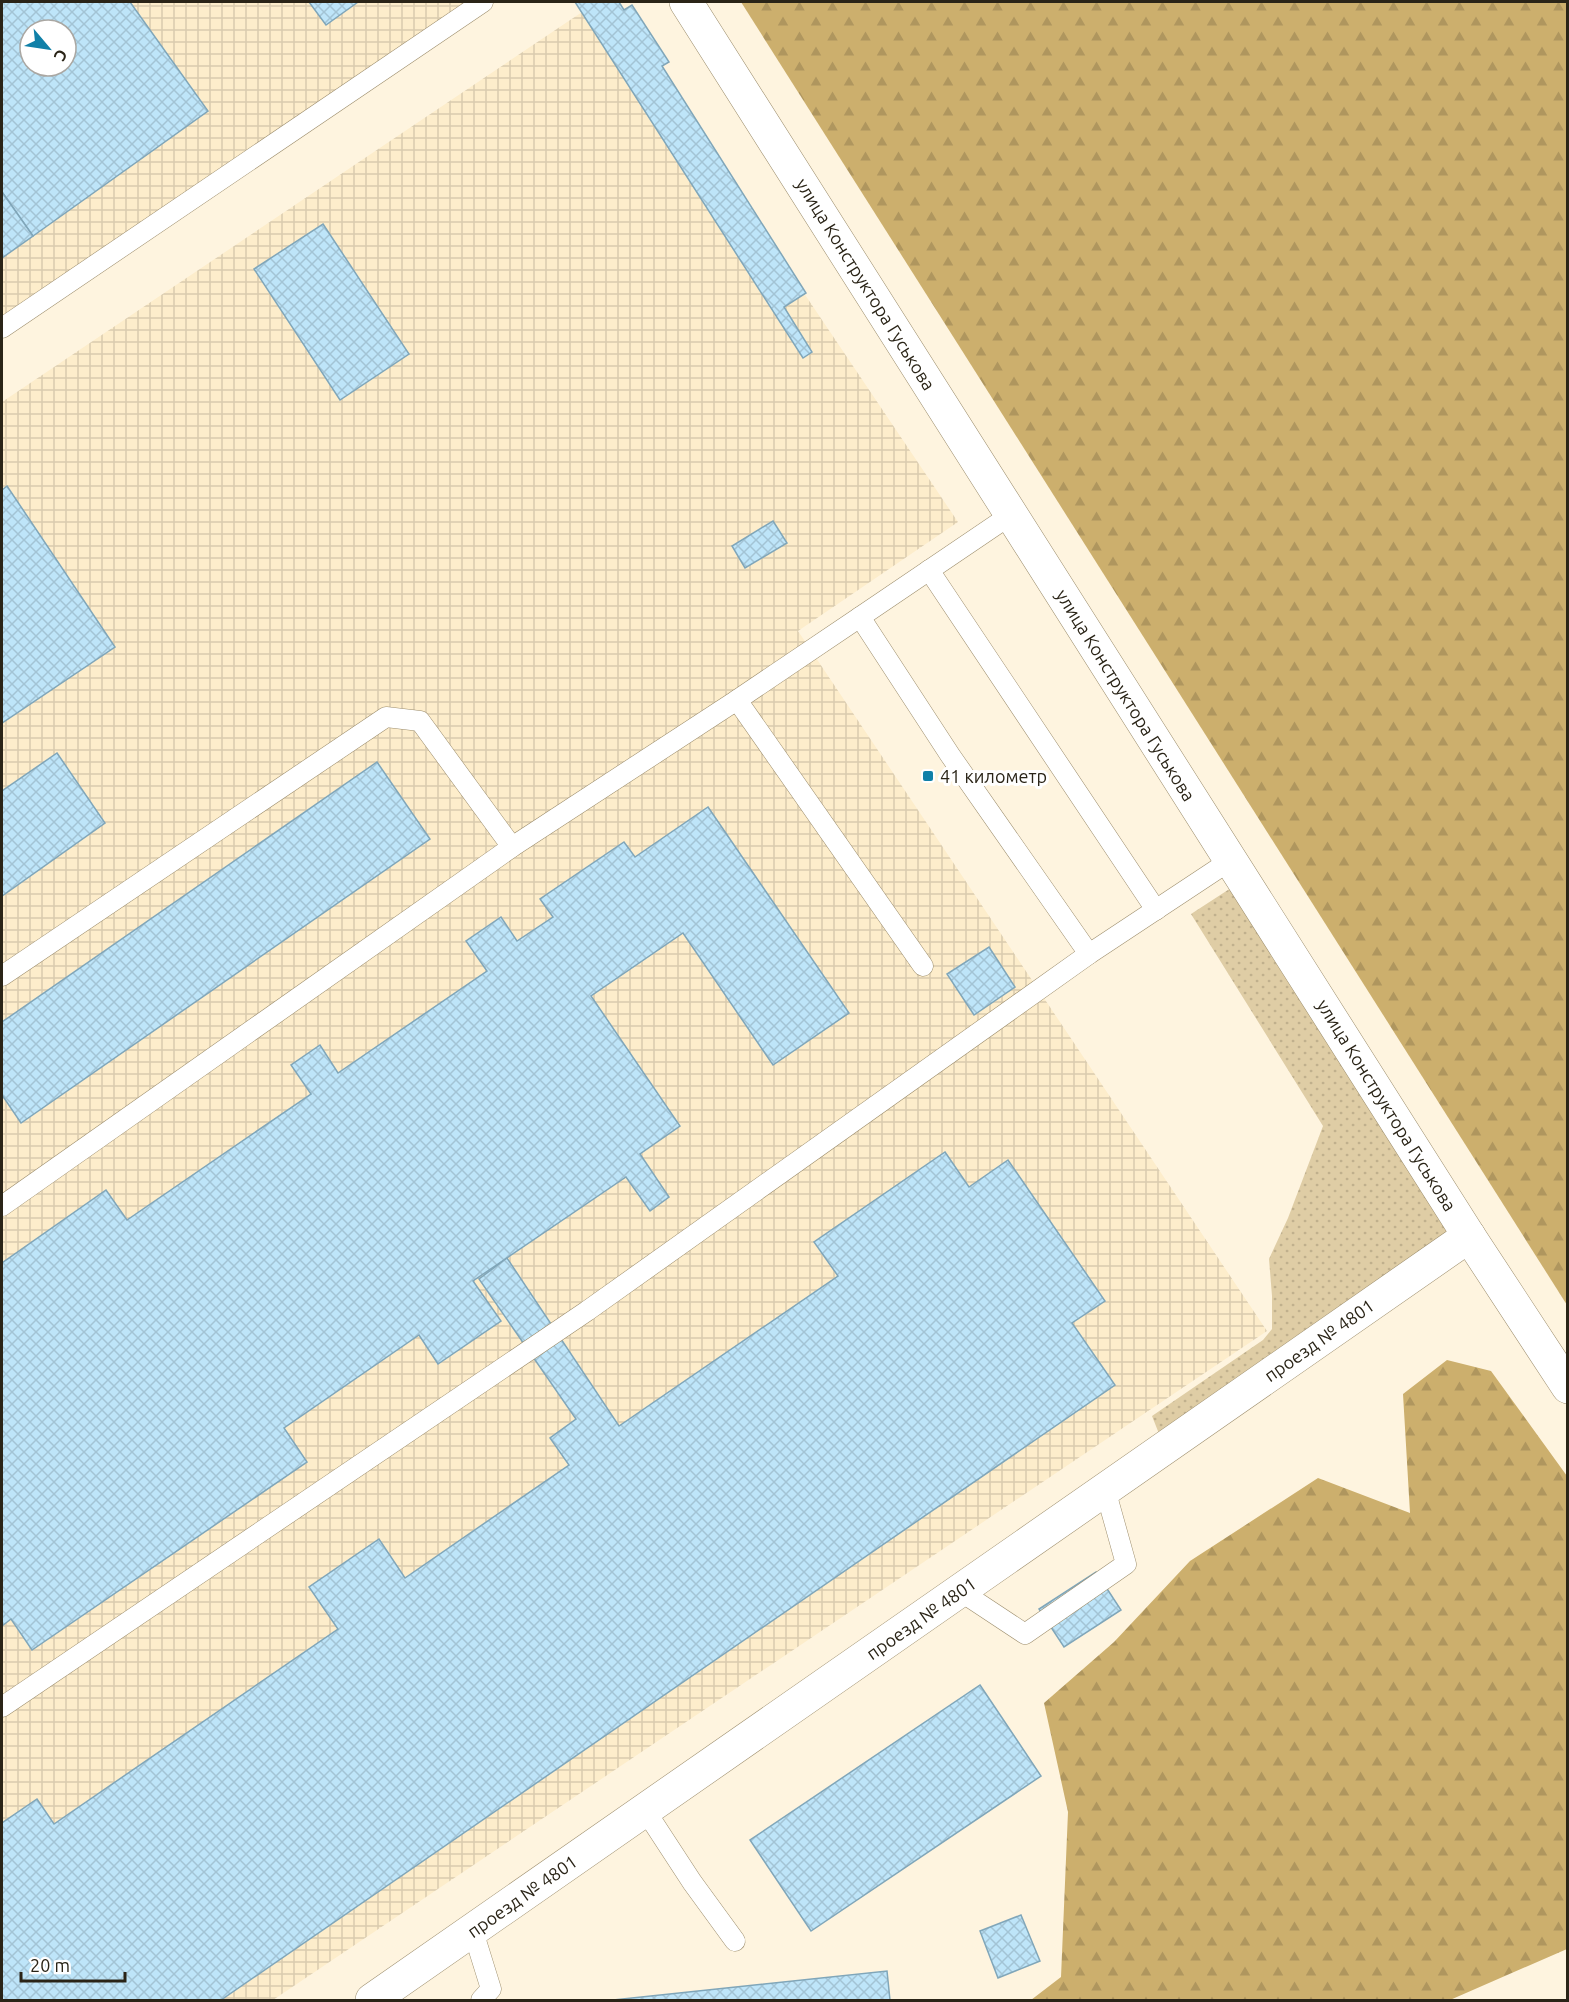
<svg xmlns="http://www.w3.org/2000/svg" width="1569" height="2002" font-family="Ubuntu,sans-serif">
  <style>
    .industrial { fill: url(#industrial-grid); fill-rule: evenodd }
    .grass { fill: url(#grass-dots) }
    .forest { fill: url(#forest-firs) }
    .building { fill: url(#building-cross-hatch); stroke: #80a6b9; stroke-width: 1.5; fill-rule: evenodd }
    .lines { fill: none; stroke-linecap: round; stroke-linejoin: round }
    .service-casing { stroke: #9c8d6c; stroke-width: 21 }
    .minor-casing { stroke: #9c8d6c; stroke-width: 34 }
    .tertiary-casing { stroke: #9c8d6c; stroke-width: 34 }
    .service { stroke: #fff; stroke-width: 20 }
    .minor { stroke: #fff; stroke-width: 33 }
    .tertiary { stroke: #fff; stroke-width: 33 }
    .poi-dot { fill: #1080a8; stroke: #fff; stroke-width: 2 }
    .labels { text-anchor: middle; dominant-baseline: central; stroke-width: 6; stroke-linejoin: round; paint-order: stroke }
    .street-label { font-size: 18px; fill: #2a2417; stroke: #fff }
    .poi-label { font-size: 18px; fill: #2a2417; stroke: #fff; text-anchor: start }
  </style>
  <defs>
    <pattern id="industrial-grid" width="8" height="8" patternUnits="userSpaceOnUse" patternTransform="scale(1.5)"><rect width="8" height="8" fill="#fdedcb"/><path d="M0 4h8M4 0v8" fill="none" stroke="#d9cbae"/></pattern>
    <pattern id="grass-dots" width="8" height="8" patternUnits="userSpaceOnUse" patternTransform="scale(1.5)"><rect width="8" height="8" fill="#dfcda5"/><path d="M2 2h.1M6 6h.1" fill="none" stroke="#c0b08d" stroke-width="1.8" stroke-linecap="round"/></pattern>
    <pattern id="forest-firs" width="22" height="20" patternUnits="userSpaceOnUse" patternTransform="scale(1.5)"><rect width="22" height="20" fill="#ccaf6d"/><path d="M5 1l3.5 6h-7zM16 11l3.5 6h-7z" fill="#af965e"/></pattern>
    <pattern id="building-cross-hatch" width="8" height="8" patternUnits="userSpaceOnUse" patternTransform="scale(1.5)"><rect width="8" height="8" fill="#bee5f9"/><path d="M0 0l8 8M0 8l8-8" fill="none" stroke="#a3c4d5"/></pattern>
  </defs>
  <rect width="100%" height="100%" fill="#fef4df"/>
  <!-- industrial -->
  <g class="industrial">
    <path d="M2,2H466L2,320ZM30,30H66V66H30Z"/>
    <polygon points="597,2 608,2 958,522 798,631 1267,1331 273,2000 2,2000 2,402"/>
  </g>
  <!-- grass -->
  <polygon class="grass" points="1231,888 1451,1234 1167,1454 1152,1416 1263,1340 1272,1329 1272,1296 1269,1259 1288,1218 1323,1126 1191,914"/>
  <!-- forest -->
  <g class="forest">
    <polygon points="741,2 1567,2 1567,1305"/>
    <polygon points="1447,1360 1491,1371 1567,1476 1567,1949 1450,2000 1031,2000 1061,1977 1068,1812 1044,1703 1114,1642 1190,1561 1318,1478 1410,1513 1403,1394"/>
  </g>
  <!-- building -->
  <g class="building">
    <path d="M2,2H130L208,111L33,236L2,192ZM30,30H66V66H30Z"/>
    <polygon points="309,2 358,2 326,25"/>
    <polygon points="575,2 619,2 624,10 632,5 669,62 662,66 806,293 784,307 812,352 803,358"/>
    <polygon points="2,192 33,236 2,258"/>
    <polygon points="323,224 409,354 340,400 254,269"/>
    <polygon points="7,486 115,647 2,723 2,490"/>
    <polygon points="773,521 787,543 745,568 732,546"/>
    <polygon points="57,753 105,823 2,896 2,791"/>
    <polygon points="377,762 430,839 21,1123 2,1095 2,1022"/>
    <polygon points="708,807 849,1013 773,1065 683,933 591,996 680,1126 640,1154 669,1197 650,1211 626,1177 473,1281 501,1321 438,1364 419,1335 284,1428 307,1462 32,1650 11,1619 2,1626 2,1263 106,1190 127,1220 311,1094 291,1065 320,1045 338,1073 487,971 466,941 501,917 517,941 553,917 540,899 624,842 635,857"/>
    <polygon points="989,947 1015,987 974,1015 947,974"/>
    <polygon points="945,1152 969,1187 1008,1160 1105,1301 1072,1323 1115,1385 221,2000 2,2000 2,1823 37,1799 54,1824 338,1629 309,1587 379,1539 405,1578 569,1465 550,1438 576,1419 479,1279 507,1258 619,1426 838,1276 814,1242"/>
    <polygon points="1096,1572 1121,1610 1064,1647 1039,1609"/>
    <polygon points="980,1685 1041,1776 811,1931 750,1840"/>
    <polygon points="1021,1915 1040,1961 998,1978 980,1931"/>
    <polygon points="887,1971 890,2000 613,2000"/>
  </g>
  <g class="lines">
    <defs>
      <g id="service">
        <polyline points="2,328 483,2"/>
        <polyline points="1012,514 860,617 950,755 1089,954"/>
        <polyline points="929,570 1156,910"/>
        <polyline points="737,700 860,617"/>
        <polyline points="2,976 386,717 420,721 512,847"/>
        <polyline points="2,1206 512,847 737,700 923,966"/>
        <polyline points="960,1591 1025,1634 1126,1564 1105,1489"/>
        <polyline points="2,1707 587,1311 1089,954 1231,860"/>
        <polyline points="645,1810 692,1882 735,1941"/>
        <polyline points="473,1931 491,1989 481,2000"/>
      </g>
      <polyline id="minor" points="372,2000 1469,1236"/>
      <polyline id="tertiary" points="686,2 1469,1236 1568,1387"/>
    </defs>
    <!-- service casing -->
    <use href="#service" class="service-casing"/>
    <!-- minor casing -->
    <use href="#minor" class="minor-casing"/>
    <!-- tertiary casing -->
    <use href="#tertiary" class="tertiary-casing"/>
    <!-- service -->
    <use href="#service" class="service"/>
    <!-- minor -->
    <use href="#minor" class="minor"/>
    <!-- tertiary -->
    <use href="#tertiary" class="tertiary"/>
  </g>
  <!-- markers -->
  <rect class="poi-dot" x="922" y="770" width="12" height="12" rx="3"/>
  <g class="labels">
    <!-- street labels -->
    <g class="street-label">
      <text transform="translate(866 284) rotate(58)">улица Конструктора Гуськова</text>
      <text transform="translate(1126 695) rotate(58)">улица Конструктора Гуськова</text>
      <text transform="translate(1387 1105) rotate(58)">улица Конструктора Гуськова</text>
      <text transform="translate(1319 1340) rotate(-35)">проезд № 4801</text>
      <text transform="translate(921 1618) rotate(-35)">проезд № 4801</text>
      <text transform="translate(522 1896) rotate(-35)">проезд № 4801</text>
    </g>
    <!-- poi labels -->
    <g class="poi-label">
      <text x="940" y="776">41 километр</text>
    </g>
  </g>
  <!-- border -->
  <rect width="1569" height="2002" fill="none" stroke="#2a2417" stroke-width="6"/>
  <!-- north arrow -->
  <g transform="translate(48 48) rotate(119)"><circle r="28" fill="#ffffff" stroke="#aaa7a2" stroke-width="1.5"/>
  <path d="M0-4.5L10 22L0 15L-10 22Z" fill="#1080a8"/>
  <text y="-9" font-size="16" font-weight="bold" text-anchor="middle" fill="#2a2417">С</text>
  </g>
  <!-- scale -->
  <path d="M21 1972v9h104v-9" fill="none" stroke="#2a2417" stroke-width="3"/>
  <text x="30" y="1972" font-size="18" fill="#2a2417" stroke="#ffffff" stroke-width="4.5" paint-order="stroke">20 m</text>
</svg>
